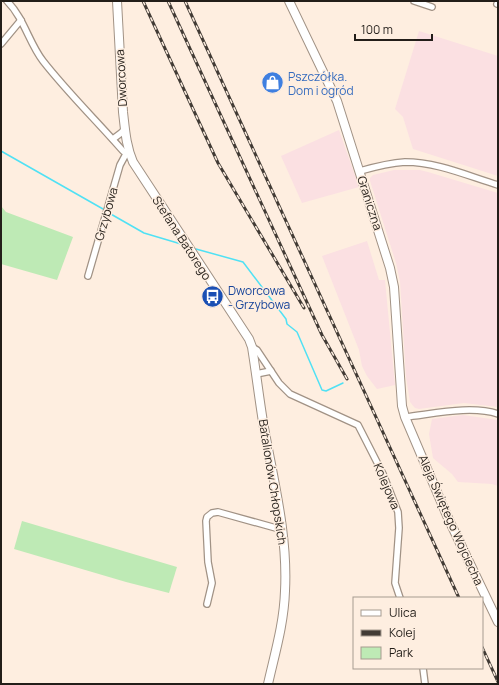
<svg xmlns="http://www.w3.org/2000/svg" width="499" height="685" font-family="Manrope,sans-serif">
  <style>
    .industrial { fill: #fbe0e2 }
    .green { fill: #beeab5 }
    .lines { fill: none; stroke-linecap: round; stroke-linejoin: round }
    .stream { stroke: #50e1f4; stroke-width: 1.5 }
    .street-casing { stroke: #a19285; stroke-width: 8 }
    .secondary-casing { stroke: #a19285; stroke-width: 10 }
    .street { stroke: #fff; stroke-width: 5.5 }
    .secondary { stroke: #fff; stroke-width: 8 }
    .rail-casing { stroke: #423b35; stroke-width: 3 }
    .rail { stroke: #feeee0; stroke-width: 1.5; stroke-dasharray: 4.5; stroke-linecap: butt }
    .labels { text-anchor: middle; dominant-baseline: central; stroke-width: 3; stroke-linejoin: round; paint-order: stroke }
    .shop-label { font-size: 12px; fill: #366cbe; stroke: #feeee0; text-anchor: start }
    .street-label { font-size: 12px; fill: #231e19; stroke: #feeee0 }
    .transit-label { font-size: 12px; fill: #164399; stroke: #feeee0; text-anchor: start }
  </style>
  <rect width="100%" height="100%" fill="#feeee0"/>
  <!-- industrial -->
  <g class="industrial">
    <polygon points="419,31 498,56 498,176 413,149 403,117 395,109"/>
    <polygon points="339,130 359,187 302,203 281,156"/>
    <polygon points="394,170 420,170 428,172 498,193 498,407 464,403 419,409 415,408 410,402 406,377 400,282 396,263 370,181 370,178 373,175"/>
    <polygon points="367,241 379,280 385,280 395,385 377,389 367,376 362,366 359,350 322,256"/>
    <polygon points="463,415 498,420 498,486 492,484 458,482 452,474 433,458 429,434 432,419"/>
  </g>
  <!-- green -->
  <g class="green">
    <polygon points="1,206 6,212 73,237 57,280 1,264"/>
    <polygon points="22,521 177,567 169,593 126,582 14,549"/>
  </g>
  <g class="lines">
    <!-- stream -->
    <g class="stream">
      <polyline points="1,151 103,209"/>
      <polyline points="109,213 144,233 181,244"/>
      <polyline points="196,249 243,262 286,319 287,324 297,332 322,390 326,391 343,383"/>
    </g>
    <defs>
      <g id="street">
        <path d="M7,1C24,18 29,43 43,61C68,93 97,121 123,151L130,155"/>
        <polyline points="414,1 432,7"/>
        <polyline points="497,4 498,2"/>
        <polyline points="1,44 21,20"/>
        <polyline points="113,139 121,133 125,129"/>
        <path d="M360,171C374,167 390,163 405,162C437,162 468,176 498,185"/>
        <polyline points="88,276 120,165 126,154"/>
        <polyline points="252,347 257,350 279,383 290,394 358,425 383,474 398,512 399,528 395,583 400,598"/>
        <polyline points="256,374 271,371"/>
        <path d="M405,417C433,414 471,405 498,414"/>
        <polyline points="207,604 212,583 208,562 206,521 207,517 212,513 218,512 283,530"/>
        <polyline points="423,668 425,684"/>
      </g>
      <g id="secondary">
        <path d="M117,1L123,112C125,129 126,146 133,162L249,339L252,347C256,372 259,397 263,422C273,479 288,534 285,591C284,623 275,653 268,684"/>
        <polyline points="289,1 337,101 390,268 394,287 402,406 405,417 448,518 498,622"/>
      </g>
    </defs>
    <!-- street casing -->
    <use href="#street" class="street-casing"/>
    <!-- secondary casing -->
    <use href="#secondary" class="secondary-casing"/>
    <!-- street -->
    <use href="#street" class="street"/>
    <!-- secondary -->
    <use href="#secondary" class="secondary"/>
    <defs>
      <g id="rail">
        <polyline points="143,1 218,163 304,308"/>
        <polyline points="168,1 322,335 347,379"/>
        <polyline points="185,1 459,598"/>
        <polyline points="482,647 498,682"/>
      </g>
    </defs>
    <!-- rail casing -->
    <use href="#rail" class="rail-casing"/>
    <!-- rail -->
    <use href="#rail" class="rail"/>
  </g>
  <!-- icons -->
  <defs>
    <symbol id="shop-disc" viewBox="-11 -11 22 22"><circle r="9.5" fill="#3f7fe0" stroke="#feeee0"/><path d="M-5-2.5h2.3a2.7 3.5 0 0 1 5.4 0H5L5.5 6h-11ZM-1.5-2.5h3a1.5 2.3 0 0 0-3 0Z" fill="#fff"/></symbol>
    <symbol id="bus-disc" viewBox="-11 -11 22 22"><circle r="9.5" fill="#1a4fb4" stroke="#feeee0"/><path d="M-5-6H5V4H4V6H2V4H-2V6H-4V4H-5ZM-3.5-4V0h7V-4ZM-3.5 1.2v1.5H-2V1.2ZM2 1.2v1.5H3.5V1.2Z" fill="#fff"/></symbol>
  </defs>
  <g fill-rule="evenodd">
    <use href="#shop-disc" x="260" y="70" width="25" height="25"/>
    <use href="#bus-disc" x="200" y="284" width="25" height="25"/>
  </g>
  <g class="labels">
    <!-- shop labels -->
    <g class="shop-label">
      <text x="288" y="76">Pszczółka.<tspan x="288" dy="14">Dom i ogród</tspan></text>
    </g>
    <!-- street labels -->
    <g class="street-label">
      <text transform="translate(121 78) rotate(-93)">Dworcowa</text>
      <text transform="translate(370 203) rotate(72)">Graniczna</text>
      <text transform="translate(106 214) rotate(-74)">Grzybowa</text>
      <text transform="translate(182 238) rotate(57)">Stefana Batorego</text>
      <text transform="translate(273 482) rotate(81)">Batalionów Chłopskich</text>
      <text transform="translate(387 486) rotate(67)">Kolejowa</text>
      <text transform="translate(451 520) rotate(66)">Aleja Świętego Wojciecha</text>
    </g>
    <!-- transit labels -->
    <g class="transit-label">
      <text x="228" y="290">Dworcowa<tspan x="228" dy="14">- Grzybowa</tspan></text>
    </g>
  </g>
  <!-- border -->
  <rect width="499" height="685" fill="none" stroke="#231e19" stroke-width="4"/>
  <!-- legend -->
  <rect x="353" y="597" width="130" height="72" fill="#feeee0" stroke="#a69b90"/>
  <rect x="361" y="610" width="20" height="6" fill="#ffffff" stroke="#a69b90"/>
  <text x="389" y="617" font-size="12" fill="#231e19">Ulica</text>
  <rect x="361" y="630" width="20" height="6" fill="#423b35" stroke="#a69b90"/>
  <text x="389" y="637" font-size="12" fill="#231e19">Kolej</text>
  <rect x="361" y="647" width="20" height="12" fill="#beeab5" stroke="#a69b90"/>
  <text x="389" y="657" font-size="12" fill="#231e19">Park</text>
  <!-- scale -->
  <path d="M355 34v6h77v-6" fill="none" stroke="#231e19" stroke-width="2"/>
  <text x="361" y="34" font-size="12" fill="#231e19" stroke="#feeee0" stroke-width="3" paint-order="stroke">100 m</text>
</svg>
